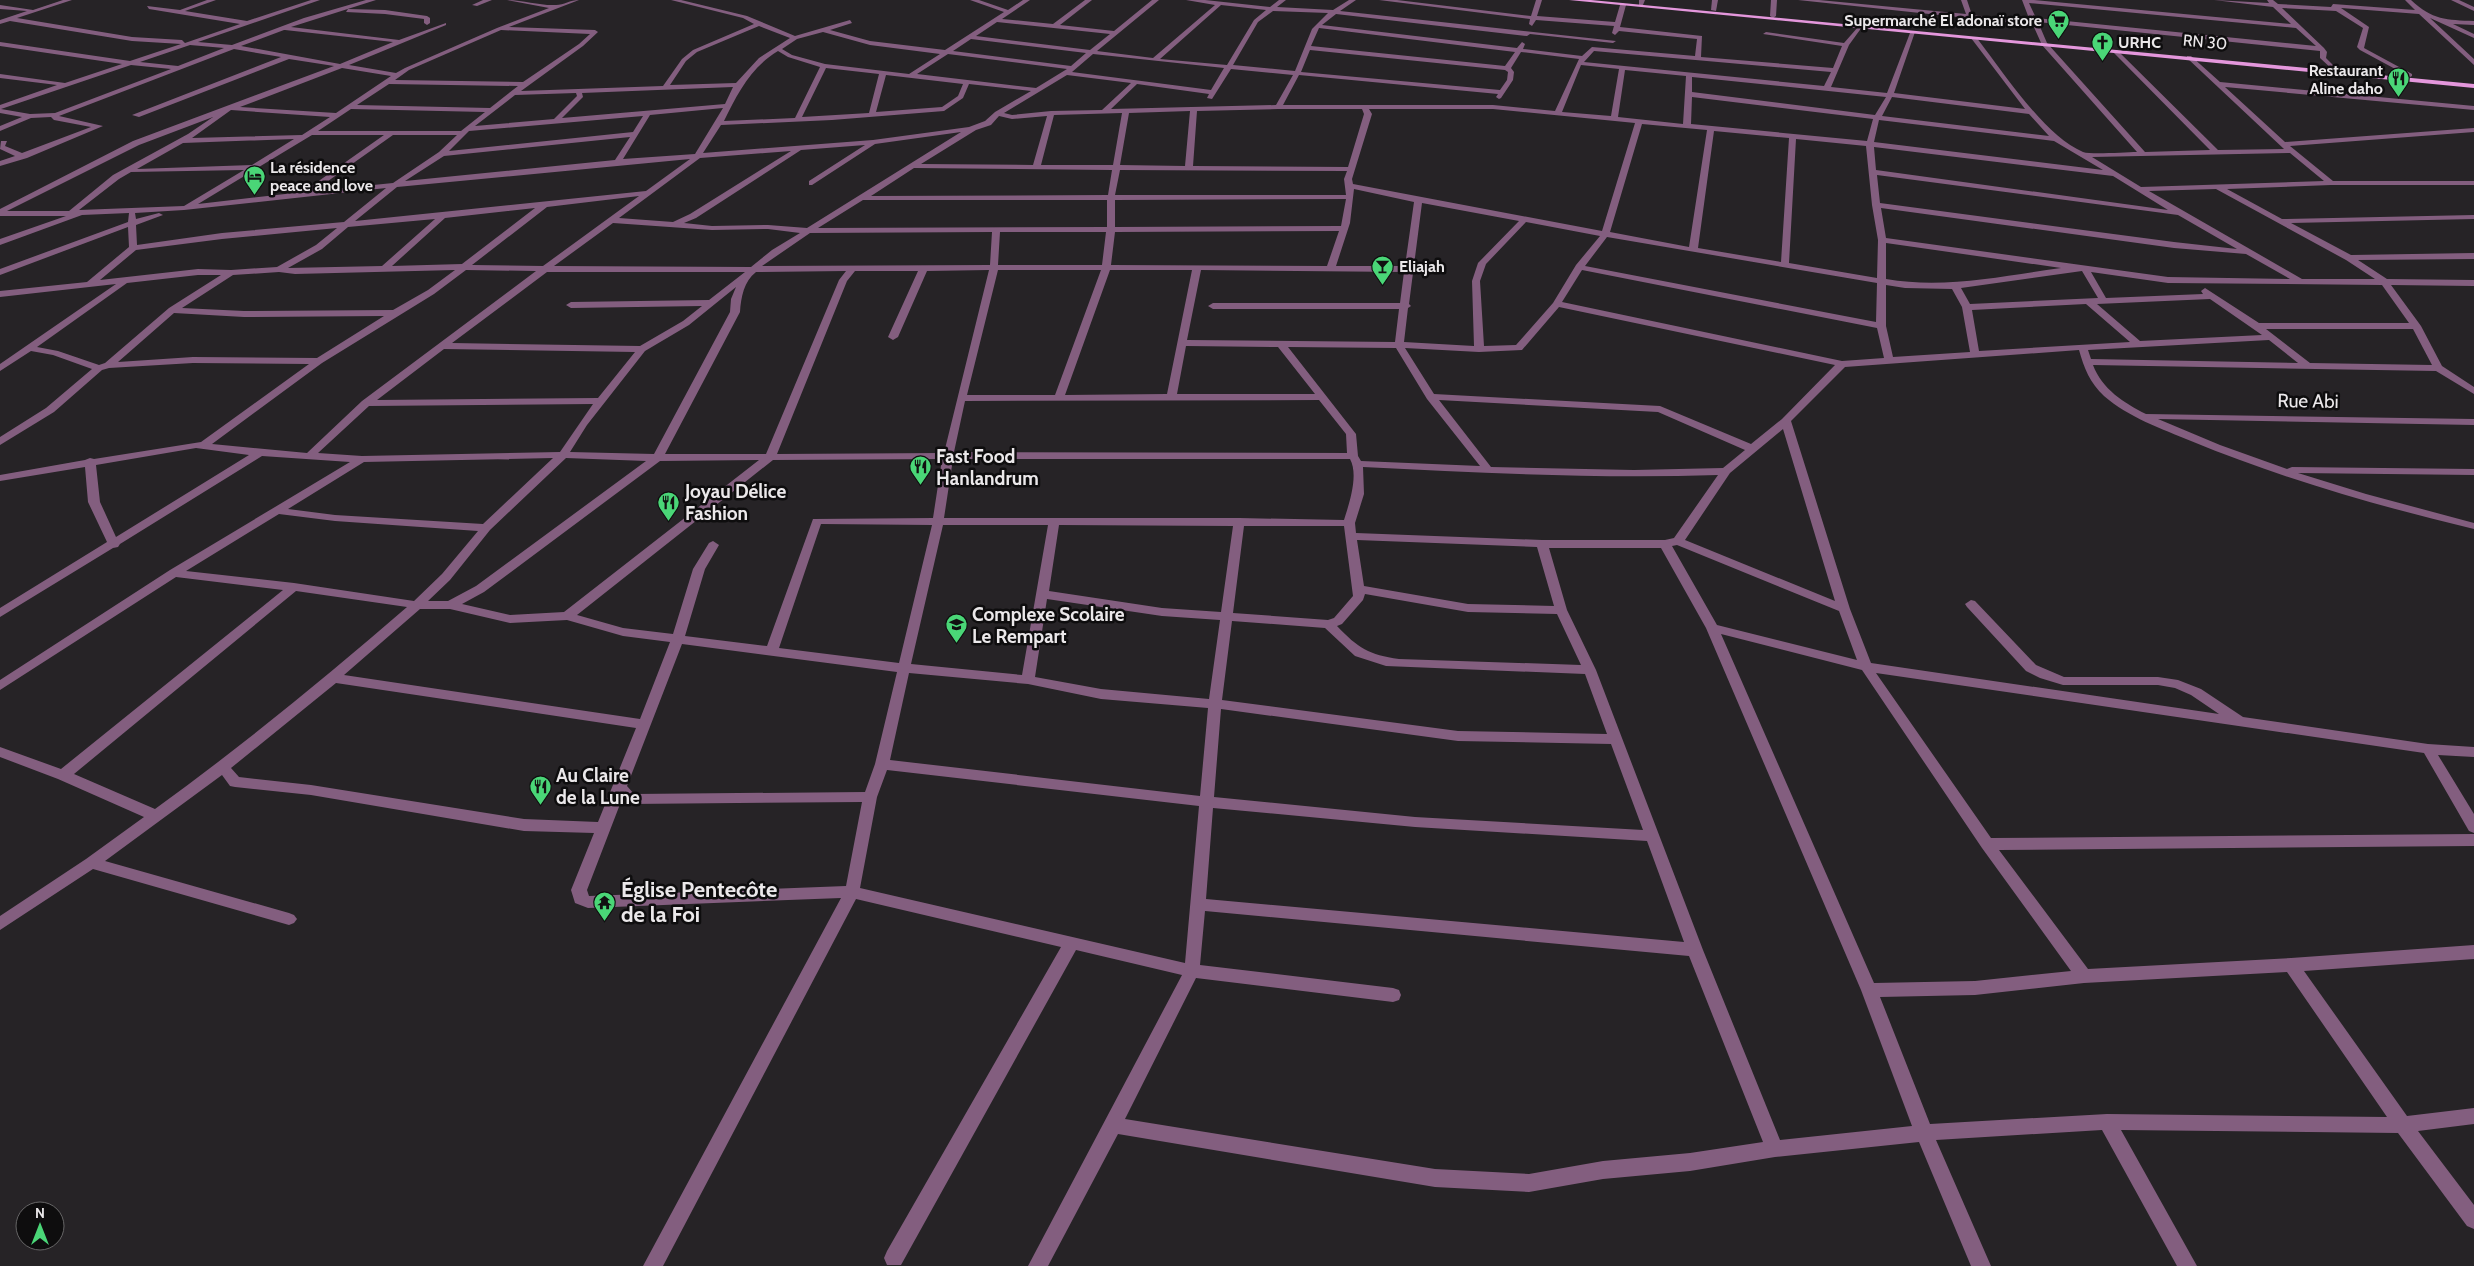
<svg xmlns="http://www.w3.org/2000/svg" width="2474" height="1266" font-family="Cabin,sans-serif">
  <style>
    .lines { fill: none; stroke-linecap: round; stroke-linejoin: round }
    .minor { fill: #835e7f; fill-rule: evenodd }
    .major { fill: #e497dc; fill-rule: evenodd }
    .labels { text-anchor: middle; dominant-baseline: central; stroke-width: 5; stroke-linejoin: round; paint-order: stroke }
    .far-poi-label { font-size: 16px; font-weight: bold; fill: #ebe8ea; stroke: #0e0d0e; text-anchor: start }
    .far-street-label { font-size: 16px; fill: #ebe8ea; stroke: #0e0d0e }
    .street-label { font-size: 19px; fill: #ebe8ea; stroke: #0e0d0e }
    .poi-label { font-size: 19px; font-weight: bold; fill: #ebe8ea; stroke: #0e0d0e; text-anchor: start }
    .near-poi-label { font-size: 22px; font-weight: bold; fill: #ebe8ea; stroke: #0e0d0e; text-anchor: start }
  </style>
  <rect width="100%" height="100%" fill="#262326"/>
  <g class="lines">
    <!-- minor -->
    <g class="minor">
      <path d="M63,0H72L17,18L132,37L182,40L185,43L240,24L149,9L147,6L180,10L207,0H216L185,11L247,21L311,0H320L198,42L232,45L304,18L366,0H376L291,27L399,40L446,23V25L349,65L396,73L405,68L497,28L549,8L507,0C523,0 541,6 556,5C564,5 570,0 579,0L509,27L595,30L598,32L583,46L521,91L663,86L682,59L693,50L754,24L743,18L671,0H681L747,16L795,36L850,20L852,23L830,30L870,41L945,50L1004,12L970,0H979L1008,10L1023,0H1030L1002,19L1053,24L1085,0H1092L1060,25L1114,31L1152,0H1159L1097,51L1153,58L1215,5L1186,0H1205L1270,7L1279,0H1286L1277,7L1333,10L1349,0H1356L1340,11L1616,41L1613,43L1530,34L1527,36L1336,14L1322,25L1517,48L1522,42L1525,44L1523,49L1582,56L1592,47L1695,56L1697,39L1619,31L1615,35L1612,33L1614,26L1536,20L1532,26L1529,24L1530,19L1379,0H1397L1531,16L1536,0H1542L1537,16L1615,22L1620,5L1623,3L1626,5L1620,27L1702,36L1701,57L1833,68L1842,46L1763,34L1766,32L1844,43L1858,27H1862L1849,45L1831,87L1887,93L1910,33L1915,32L1894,93L2025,109L1971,38L1976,37C2002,70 2044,136 2083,152C2092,155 2125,152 2137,152L2042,45L2033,25L1798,0H1819L1966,14L1961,0H1967L1972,15L2030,21L2022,0H2034L2291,24L2273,7L2214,0L2269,3L2267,0H2273L2278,4L2331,7L2333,4L2415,10L2405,0H2411C2432,20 2447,20 2474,21V25L2453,24L2474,34V38L2430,18L2474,59V65L2419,14L2341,8L2369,27L2364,48L2412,74V76L2410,77L2360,50L2357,47L2363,28L2336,11L2282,8L2324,48L2327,52L2326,58L2336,68L2333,70L2320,58V51L2038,22L2047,43L2145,152L2210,150L2113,52V50H2117L2218,150L2284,149L2187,58V56H2191L2220,82L2474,106V110L2225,87L2285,142L2474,128V132L2290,146L2333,181H2474V185H2331L2227,189L2282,219L2474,215V219L2291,223L2351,255L2474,253V259L2358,260L2387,279L2474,280V286L2391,285L2421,326L2442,366L2474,387V394L2436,371L2093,365C2102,389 2124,403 2146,414L2474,419V425L2158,419L2220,445L2287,469L2292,467L2474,469V475L2298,473L2366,494L2474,523V529C2378,506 2283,479 2191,441C2162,429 2128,417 2104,396C2090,383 2084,368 2079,350L1845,367L1791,421L1850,609L1871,663L2219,714L2191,695L2175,688L2158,685H2063L2040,678L2026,671L1967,607L1965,604L1971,600L1975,601L2036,665L2064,677H2158L2178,680L2201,689L2243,717L2428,744L2474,747V757L2438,755L2474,814V833L2469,831L2424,753L1876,673L1991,838L2474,834V846L1999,850L2088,969L2291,958L2474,945V959L2304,971L2407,1116L2474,1108V1124L2418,1131L2474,1205V1229L2467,1226L2398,1133L2121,1130L2197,1266H2177L2102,1130L1936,1140L1991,1266H1971L1919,1142L1775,1157L1690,1171L1603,1179L1529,1192L1435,1187L1118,1134L1048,1266H1028L1182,975L1076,950L901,1265H887L884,1258L887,1251L1061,947L856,899L663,1266H643L841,898L588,908L575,903L571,890L594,833L524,831L311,795L235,787L230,786L222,775L105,861L289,913L294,915L297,919L294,923L289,925L93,869L0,930V916L86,859L144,817L58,779L0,757V747L61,769L283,590L176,577L0,690V680L170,570L350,462L262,456L120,544L118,547L113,548L0,617V608L107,542L88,502L85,467L0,481V475L85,460L90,458L94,459L201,442L309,364L193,363L109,368L102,370L54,412L0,445V437L46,408L92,369L53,355L31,351L0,371V364L116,284L0,297V291L87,282L129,247L128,227L0,275V269L128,222L129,213L82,215L0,245V239L66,216H0V209L133,141L334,66L289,59L139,117L132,115L281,57L234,49L59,116L103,126L27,158L0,166V161L15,156L0,149L1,141H7L5,146L22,153L91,127L54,120L51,117L31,118L0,131V126L22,117L0,113V105L57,85L0,78V74L65,83L122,64L0,46V42L130,61L181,44L132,41L10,21L0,24V20L27,11L0,9V5L33,10ZM2029,3L2296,28L2316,46L2036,18ZM1221,5L1266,10L1254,20L1227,65L1160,59ZM1273,11L1328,13L1312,29L1295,71L1233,65L1258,22ZM997,22L1110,34L1090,50L976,36ZM759,26L790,38L759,58L736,83L670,85L686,61L697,52ZM1319,28L1515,52L1505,66L1311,46ZM284,30H285L393,42L340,64L241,46ZM501,30L590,34L579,44L523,82L395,80L409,70ZM823,32L870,45L940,54L909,74L825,64L792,55L782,49L797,39ZM971,39L1086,53L1071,66L953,51ZM190,45L224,48L178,66L140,62ZM1310,50L1505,70L1508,72L1507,80L1500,90L1301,72ZM778,51L788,57L820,67L795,118L724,121C738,93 750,68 778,51ZM1594,51L1831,72L1824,86L1584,62ZM1521,52L1579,59L1555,111L1493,105H1283L1299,75L1498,94L1496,97L1499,99L1501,98L1513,80L1514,72L1511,68ZM948,54L1067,69L1036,88L917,74ZM1093,54L1224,68L1211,90L1072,72ZM131,65L171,69L55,113L30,114L1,109ZM1581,65L1619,69L1611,116L1562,112ZM342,68L391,76L336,113L240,107ZM826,68L879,74L869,113L802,117ZM1231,69L1293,75L1276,105L1111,109L1137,84L1209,94L1207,98L1212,99ZM1625,70L1686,76L1683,124L1618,117ZM886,75L963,84L958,96L942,107L876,112ZM1067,75L1131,83L1102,110L1051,111L1012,115L1004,113ZM1692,77L1886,97L1875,115L1692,92ZM389,84L518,86L490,108L357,105ZM969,84L1031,91L995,112L985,121L969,127L873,140L703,153L721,125L832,120L944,111L963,98ZM733,87L725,104L562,118L583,97L582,93ZM576,93L577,96L554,119L475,126L515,95ZM1692,97L1873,119L1867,141L1691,124ZM1892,97L2029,114L2049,136L1882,116ZM723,108L695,154L623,159L650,115ZM351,109L485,112L461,131H318ZM1278,109H1362L1364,114L1348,167L1193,166L1197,111ZM1369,109H1493L1635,123L1602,231L1353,184L1352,179L1372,114ZM231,110L330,117L302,135L192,138ZM1190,111L1185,166L1120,165L1129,113ZM1122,113L1113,165H1041L1054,115ZM643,116L633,132L449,151L469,131ZM999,116L1012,119L1047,116L1033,165L921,164L976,130L991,125ZM213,117L188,134L113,175L69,211H7L139,145ZM1879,120L2054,141L2103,170L1874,142ZM1642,124L1707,130L1689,247L1610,232ZM1714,131L1789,138L1781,262L1698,248ZM961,132L807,228L768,225L712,226L684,223L696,218L801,150L865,145L809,181V185H812L875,144ZM312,135H384L303,192L198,204ZM393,135H457L439,152L393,183L314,191ZM630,137L615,160L405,181L444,156ZM294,139L252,165L137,169L183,143ZM1796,139L1866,146L1872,205L1878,240L1877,278L1789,263ZM1874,147L2113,176L2168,210L1876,170ZM791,151L690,214L673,222L619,218L700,158ZM2290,153L2324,181L2141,187L2092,157ZM690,159L646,191L355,221L397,187ZM914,168L1112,170L1108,195L871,196ZM244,170L184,206L79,210L119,179L131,172ZM1120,170L1347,171L1344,179L1346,195H1115ZM1877,175L2178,215L2237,249L2174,242L1880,203ZM386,188L344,222L222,233L137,245L136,225L163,215L159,213L136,219L135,213L184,210ZM1354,189L1414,202L1405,266H1336L1350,223ZM2216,189L2346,260L2375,279H2302L2149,191ZM639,196L543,266L472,265L547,207ZM1346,199L1341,226L1115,227V200ZM863,200H1107V227L818,228ZM1422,203L1519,221L1478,263L1472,281L1474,346L1404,342L1408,308L1411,306L1409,304ZM535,208L462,264L392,266L445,218ZM1881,208L2174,248L2246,254L2290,279L2168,277L1886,238ZM435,219L382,266L288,268L322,249L348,227ZM1526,222L1600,236L1576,265L1553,303L1516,345L1484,346L1480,281L1486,264ZM613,223L712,230L768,229L800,233L772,250L751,267L554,266ZM337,228L316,245L277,267L231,270L198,269L100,280L136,250L222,239ZM1339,231L1327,266L1111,265L1115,232ZM992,232L990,265L762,266L810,233ZM1000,232H1106L1102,265H998ZM1607,237L1877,283L1876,322L1585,266ZM1886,243L2061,268C2003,276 1945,289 1886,279ZM455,270L428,290L393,310L244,311L182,308L233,275L279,272L295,274ZM466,270L536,271L362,401L307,453L212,444L322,363L434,294ZM989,270L944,453L777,454L847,281L855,271H918L888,337L893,340L898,337L927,271ZM998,270H1101L1055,395H967ZM1110,270H1192L1167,394L1065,395ZM1201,270L1404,272L1400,303H1213L1208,306L1213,309H1399L1395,342L1187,340ZM1582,270L1877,328L1884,358L1842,361L1562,302ZM846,271L839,280L766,454H665L740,312C741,297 744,281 756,272ZM2082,271L2098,298L1970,304L1961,288ZM547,272H745L709,300L571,302L566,305L571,308L702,306L683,321L640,346L452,343ZM2091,272L2168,283L2382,285L2409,323H2259L2205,288L2201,291L2203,294L2106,298ZM198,275H221L169,308L105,363L99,365L58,351L37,347L127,283ZM1886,285L1905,288L1952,289L1962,307L1970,352L1893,357L1886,326ZM736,287L731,299L730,312L654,454L570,452L587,425L645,351L689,325ZM2210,299L2262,335L2140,341L2097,304ZM2086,304L2130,342L1979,351L1972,310ZM1559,307L1835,365L1782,419L1751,444L1660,406L1434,394L1405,348L1479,352L1522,350ZM174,313L244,317L384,316L317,358L193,357L118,362ZM2266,329H2413L2432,365L2310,363ZM2269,340L2298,363L2091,359L2088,350ZM1186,346L1278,347L1315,394H1177ZM1288,347L1396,348L1427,399L1480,466L1361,461L1358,456L1356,434ZM444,349L635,352L598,398L377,400ZM1319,400L1346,434L1347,453L954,452L965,401ZM1439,400L1658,412L1745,450L1723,468L1634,470L1491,467ZM593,404L560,452L362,456L318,453L369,406ZM1783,429L1835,601L1685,540L1730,473ZM196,448L249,455L116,537L100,502L96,465ZM553,458L483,524L335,515L288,509L364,462ZM566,458L646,461L476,586L448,601H428L450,580L490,530ZM942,459L933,518L813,519L767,646L685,636L705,569L719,545L713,541L709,543L693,569L673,634L623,628L577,615L773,460ZM953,459H1350C1359,475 1349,504 1344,520L1239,518H944ZM759,460L564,612L510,615L462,604L484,592L660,461ZM1363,467C1482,473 1599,479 1718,475L1674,538L1665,540H1542L1356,533L1355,523L1364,494ZM279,514L335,521L478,531L442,574L414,601L294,583L186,571ZM821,524L932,525L899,663L779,648ZM943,525H1048L1022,675L911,664ZM1059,525L1233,526L1221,612L1162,608L1049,591ZM1244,526H1344L1353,596L1334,618L1328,620L1233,613ZM1357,540L1537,547L1554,606L1468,604L1364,586ZM1677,545L1839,611L1857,660L1717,625L1672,546ZM1549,548H1661L1706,628L1861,990L1912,1126L1780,1140L1703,950L1596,670L1567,610ZM296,591L407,607C325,678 242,746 155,809L74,774ZM1365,594L1468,612L1557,614L1581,665L1399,659C1369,655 1358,648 1337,626L1342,624L1363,600ZM1047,599L1162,616L1220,620L1209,699L1101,689L1035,677ZM420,609H450L510,623L567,620L623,636L670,642L640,719L344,675ZM1232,621L1325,628L1355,656L1386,666L1585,674L1607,734L1458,731L1222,700ZM1721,634L1862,670L1982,848L2071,971L1975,981L1874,983ZM682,644L897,672L875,764L865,792L634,794L627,786ZM909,673L1028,684L1101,699L1208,708L1200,796L890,760ZM336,683L636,728L598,822L524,819L311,785L239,777L231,768ZM1221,709L1458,741L1611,744L1643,830L1415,817L1214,797ZM887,770L1199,806L1185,963L860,888L877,797ZM622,799L630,804L862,802L846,886L589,896L587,890ZM1213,808L1415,827L1647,841L1684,942L1206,899ZM1205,911L1689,956L1763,1142L1690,1153L1603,1161L1529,1174L1435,1169L1125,1119L1196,978L1393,1002L1399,1000L1401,995L1399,990L1393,988L1200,965ZM2287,972L2387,1117L2107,1114L1930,1124L1880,997L1975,995L2084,983Z"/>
      <polygon points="483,0 492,0 477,6 472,5"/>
      <polygon points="1639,0 1645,0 1643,5 1639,5"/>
      <polygon points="1712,0 1718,0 1716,11 1711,10"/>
      <polygon points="1771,0 1777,0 1776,16 1773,18 1770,16"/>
      <polygon points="2451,0 2459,0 2474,7 2474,11"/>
      <polygon points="348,9 385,10 427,16 430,18 430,23 427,25 424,23 424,19 385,14 346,12"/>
    </g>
    <!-- major -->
    <polygon class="major" points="1569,0 1591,0 2474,84 2474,88"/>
  </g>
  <!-- icons -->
  <defs>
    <symbol id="supermarket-pin" viewBox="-11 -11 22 30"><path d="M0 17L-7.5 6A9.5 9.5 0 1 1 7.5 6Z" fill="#4ad677" stroke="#0e0d0e"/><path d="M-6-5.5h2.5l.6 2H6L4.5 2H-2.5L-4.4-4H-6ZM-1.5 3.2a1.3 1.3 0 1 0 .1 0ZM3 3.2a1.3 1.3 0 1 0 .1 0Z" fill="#111"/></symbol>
    <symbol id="church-pin" viewBox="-11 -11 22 30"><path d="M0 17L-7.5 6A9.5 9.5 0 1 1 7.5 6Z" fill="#4ad677" stroke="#0e0d0e"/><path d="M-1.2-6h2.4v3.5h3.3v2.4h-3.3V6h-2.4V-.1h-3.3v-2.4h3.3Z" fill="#111"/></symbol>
    <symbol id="restaurant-pin" viewBox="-11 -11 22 30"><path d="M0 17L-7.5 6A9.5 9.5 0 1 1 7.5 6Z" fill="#4ad677" stroke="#0e0d0e"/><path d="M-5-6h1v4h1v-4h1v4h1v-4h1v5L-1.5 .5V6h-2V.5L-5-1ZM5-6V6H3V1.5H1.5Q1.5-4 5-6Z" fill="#111"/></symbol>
    <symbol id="hotel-pin" viewBox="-11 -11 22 30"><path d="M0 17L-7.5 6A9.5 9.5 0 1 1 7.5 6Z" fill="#4ad677" stroke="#0e0d0e"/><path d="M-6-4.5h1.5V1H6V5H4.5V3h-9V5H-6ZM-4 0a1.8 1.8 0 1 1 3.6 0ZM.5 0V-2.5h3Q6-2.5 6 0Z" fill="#111"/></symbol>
    <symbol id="bar-pin" viewBox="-11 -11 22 30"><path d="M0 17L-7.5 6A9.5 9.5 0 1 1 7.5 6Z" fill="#4ad677" stroke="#0e0d0e"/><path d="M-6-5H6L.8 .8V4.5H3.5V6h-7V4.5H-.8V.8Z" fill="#111"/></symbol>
    <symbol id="school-pin" viewBox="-11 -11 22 30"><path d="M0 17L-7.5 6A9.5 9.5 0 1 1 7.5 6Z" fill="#4ad677" stroke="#0e0d0e"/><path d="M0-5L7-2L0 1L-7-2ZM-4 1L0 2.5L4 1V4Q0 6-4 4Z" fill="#111"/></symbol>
    <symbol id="temple-pin" viewBox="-11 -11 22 30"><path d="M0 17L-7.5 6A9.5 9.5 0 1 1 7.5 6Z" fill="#4ad677" stroke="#0e0d0e"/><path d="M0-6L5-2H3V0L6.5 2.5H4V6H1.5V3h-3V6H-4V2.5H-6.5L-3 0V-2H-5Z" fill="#111"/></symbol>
  </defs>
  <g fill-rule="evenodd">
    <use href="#supermarket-pin" x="2046" y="8" width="25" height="34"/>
    <use href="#church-pin" x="2090" y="30" width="25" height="34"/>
    <use href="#restaurant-pin" x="2386" y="66" width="25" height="34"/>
    <use href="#hotel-pin" x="242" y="164" width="25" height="34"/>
    <use href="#bar-pin" x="1370" y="254" width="25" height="34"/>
    <use href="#restaurant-pin" x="908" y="454" width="25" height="34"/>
    <use href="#restaurant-pin" x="656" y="490" width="25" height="34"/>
    <use href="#school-pin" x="944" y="612" width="25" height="34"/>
    <use href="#restaurant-pin" x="528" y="774" width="25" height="34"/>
    <use href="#temple-pin" x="592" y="890" width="25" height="34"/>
  </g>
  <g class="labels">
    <!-- far-poi labels -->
    <g class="far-poi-label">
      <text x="2042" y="20" text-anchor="end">Supermarché El adonaï store</text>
      <text x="2118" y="42">URHC</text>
      <text x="2383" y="70" text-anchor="end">Restaurant<tspan x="2383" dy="18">Aline daho</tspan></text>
      <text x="270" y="167">La résidence<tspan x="270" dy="18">peace and love</tspan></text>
      <text x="1399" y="266">Eliajah</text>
    </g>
    <!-- far-street labels -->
    <g class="far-street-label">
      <text transform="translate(2205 42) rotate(5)">RN 30</text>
    </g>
    <!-- street labels -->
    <g class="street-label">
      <text transform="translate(2308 401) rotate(1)">Rue Abi</text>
    </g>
    <!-- poi labels -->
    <g class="poi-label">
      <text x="936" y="456">Fast Food<tspan x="936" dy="22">Hanlandrum</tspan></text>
      <text x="685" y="491">Joyau Délice<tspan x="685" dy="22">Fashion</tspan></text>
      <text x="972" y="614">Complexe Scolaire<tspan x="972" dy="22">Le Rempart</tspan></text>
      <text x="556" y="775">Au Claire<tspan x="556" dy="22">de la Lune</tspan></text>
    </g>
    <!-- near-poi labels -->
    <g class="near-poi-label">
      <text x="621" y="889">Église Pentecôte<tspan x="621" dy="25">de la Foi</tspan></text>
    </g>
  </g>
  <!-- north arrow -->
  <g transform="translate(40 1226)"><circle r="24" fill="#0e0d0e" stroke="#666566"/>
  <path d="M0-4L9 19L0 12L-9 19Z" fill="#4ad677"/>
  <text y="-8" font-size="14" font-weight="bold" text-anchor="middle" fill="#ebe8ea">N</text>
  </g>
</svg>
